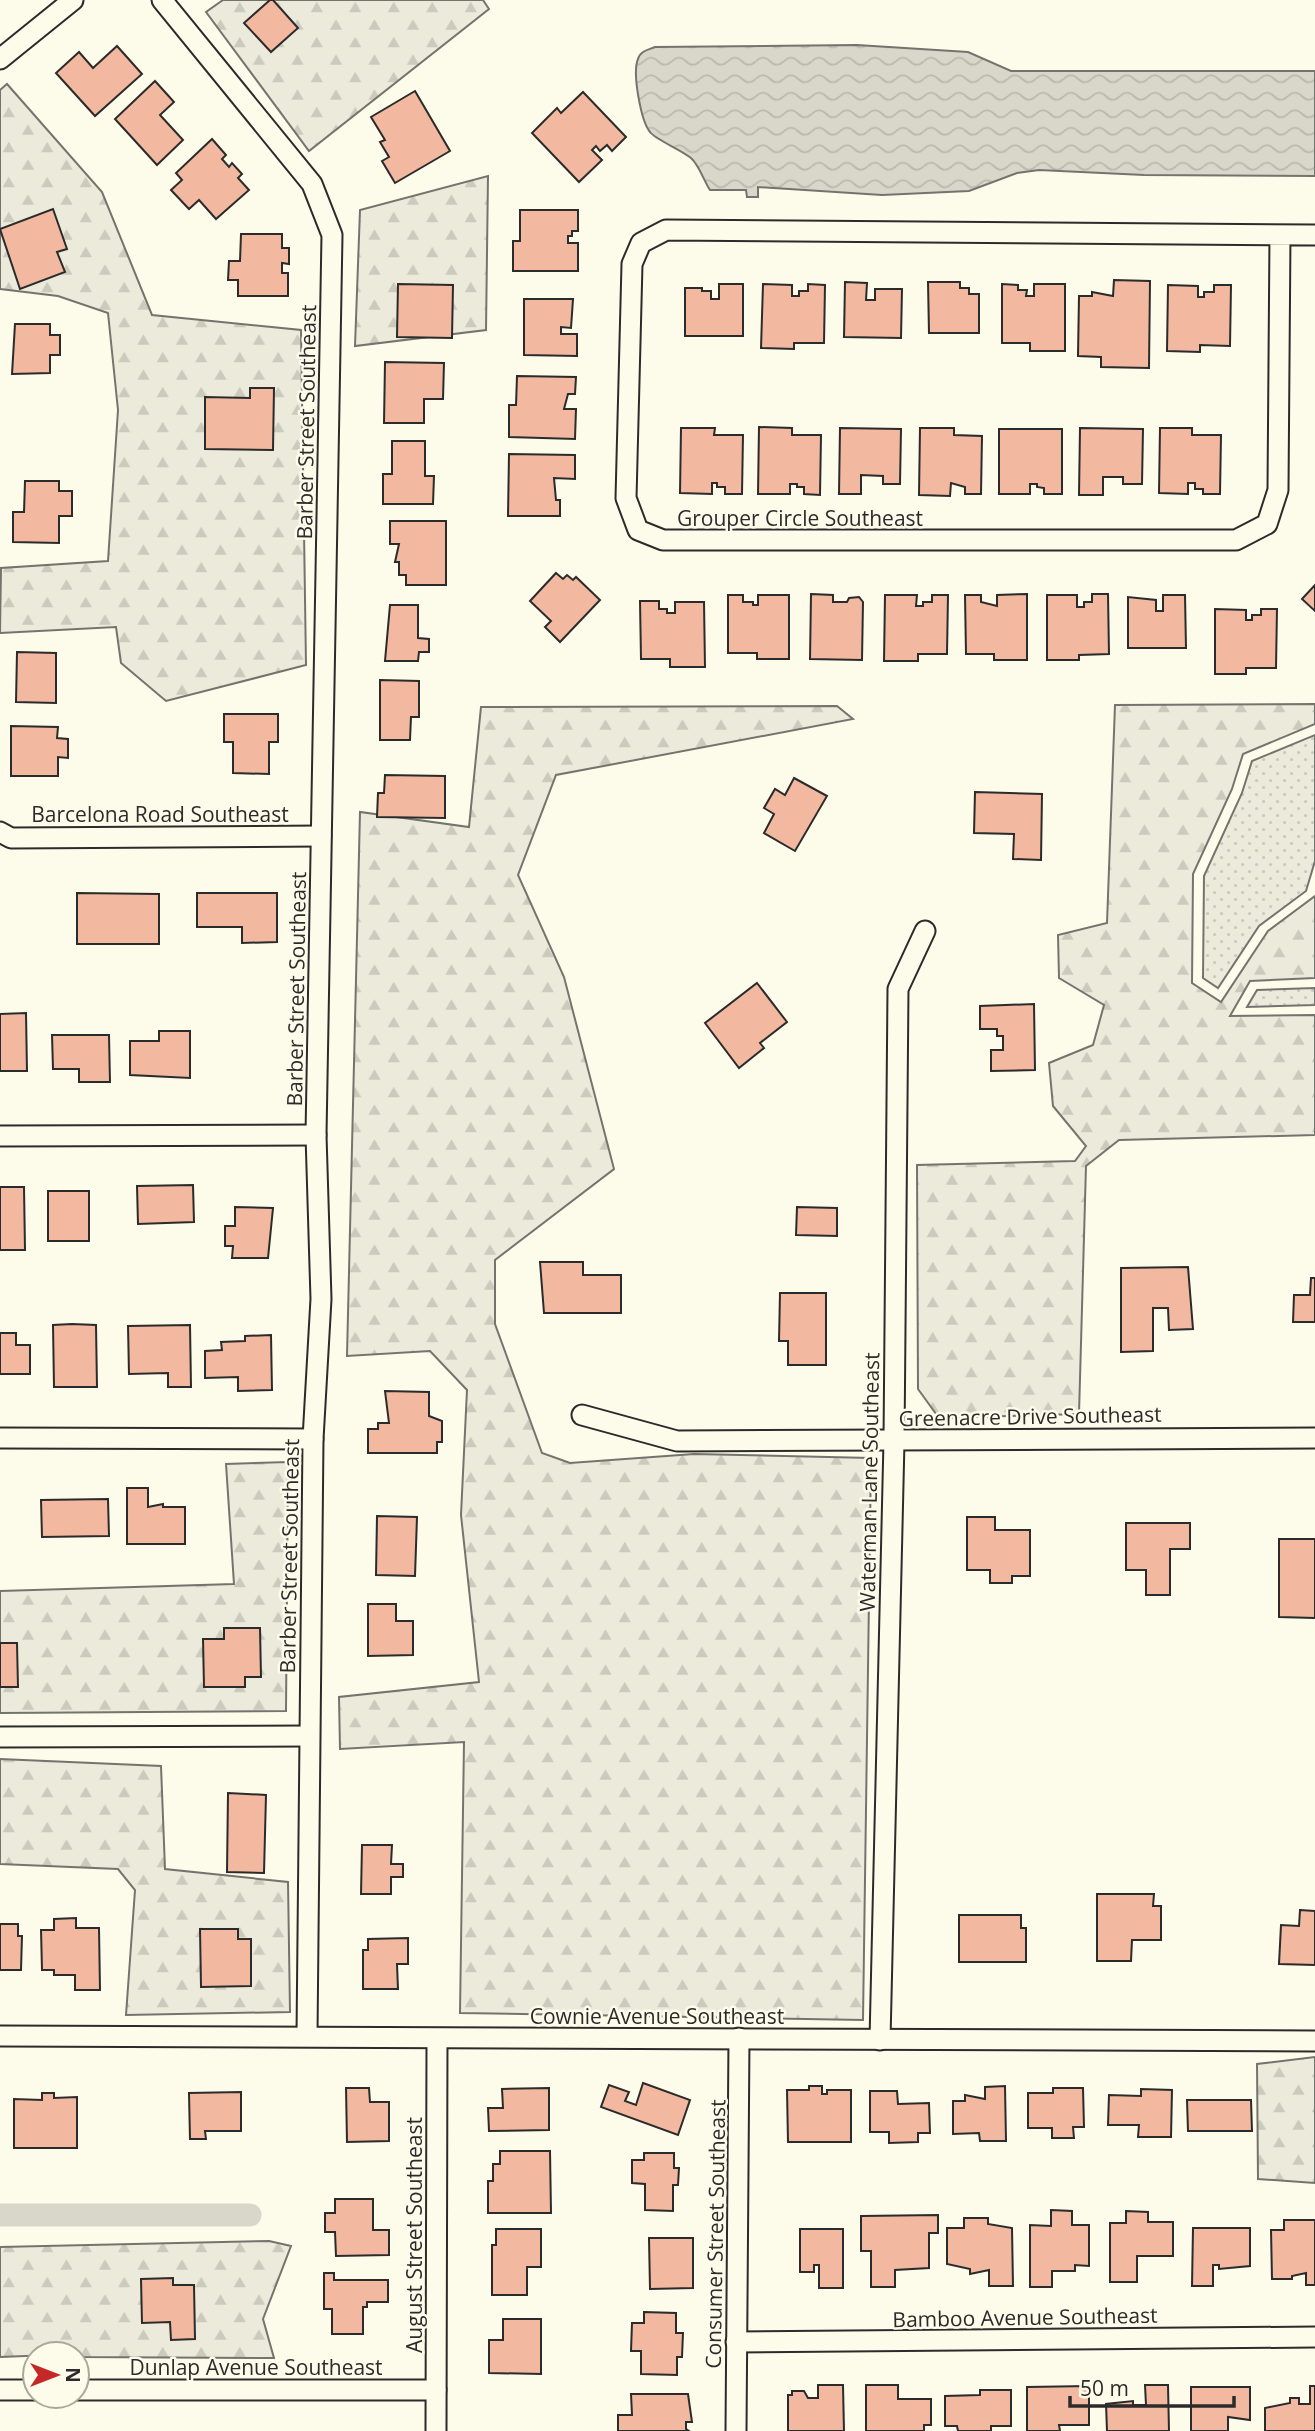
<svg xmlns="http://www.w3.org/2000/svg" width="1315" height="2431" font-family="'Open Sans',sans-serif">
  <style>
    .grass { fill: url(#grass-dots); stroke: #74746e; stroke-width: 2 }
    .forest { fill: url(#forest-firs); stroke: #74746e; stroke-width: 2 }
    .water { fill: url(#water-waves); stroke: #74746e; stroke-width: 2 }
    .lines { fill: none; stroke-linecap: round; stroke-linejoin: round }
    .canal { stroke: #d8d7c9; stroke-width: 23 }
    .building { fill: #f2b8a0; stroke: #2b2b2b; stroke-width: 2 }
    .street-casing { stroke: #2b2b2b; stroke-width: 23 }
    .street { stroke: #fdfbea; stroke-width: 19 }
    .labels { text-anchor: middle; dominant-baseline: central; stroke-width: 5; stroke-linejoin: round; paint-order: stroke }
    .street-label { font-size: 21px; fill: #2b2b2b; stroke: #fdfbea }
  </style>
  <defs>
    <pattern id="grass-dots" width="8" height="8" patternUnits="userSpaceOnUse" patternTransform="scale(1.75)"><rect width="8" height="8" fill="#ecebdb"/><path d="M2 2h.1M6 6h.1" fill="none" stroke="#cbcabc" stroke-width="1.8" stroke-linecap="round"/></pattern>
    <pattern id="forest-firs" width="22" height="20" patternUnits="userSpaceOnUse" patternTransform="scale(1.75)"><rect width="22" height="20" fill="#ecebdb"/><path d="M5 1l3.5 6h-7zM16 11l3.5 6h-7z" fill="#cbcabc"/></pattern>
    <pattern id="water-waves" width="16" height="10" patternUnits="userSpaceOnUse" patternTransform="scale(1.75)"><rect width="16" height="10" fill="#d8d7c9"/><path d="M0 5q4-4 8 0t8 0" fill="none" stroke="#bab9ad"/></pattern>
  </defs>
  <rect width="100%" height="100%" fill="#fdfbea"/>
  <!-- grass -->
  <g class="grass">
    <polygon points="1315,735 1315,861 1306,891 1259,926 1218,988 1203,978 1204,876 1242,793 1252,761"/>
    <polygon points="1315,988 1315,1005 1247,1007 1257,990"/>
  </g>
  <!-- forest -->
  <g class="forest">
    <polygon points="223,0 483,0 489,9 309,151 206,12"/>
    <polygon points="7,84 102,192 152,315 301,330 306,665 166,701 121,663 116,627 0,633 1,568 108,561 118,410 108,313 58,296 0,289 0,90"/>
    <polygon points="488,176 486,330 355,346 360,210"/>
    <polygon points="1315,704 1315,724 1243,754 1232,789 1193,874 1192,983 1221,1002 1268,931 1315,896 1315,978 1250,981 1230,1016 1315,1015 1315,1135 1119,1140 1086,1166 1079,1414 939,1418 918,1389 917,1165 1075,1161 1086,1146 1053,1106 1049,1063 1093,1045 1104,1005 1059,978 1058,935 1107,923 1115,705"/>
    <polygon points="837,706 853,719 556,775 518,875 564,977 614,1169 495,1260 495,1324 542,1453 570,1463 694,1454 871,1458 863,2020 460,2013 464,1742 340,1749 339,1697 479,1682 461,1515 467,1390 430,1351 347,1356 360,812 469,827 481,707"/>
    <polygon points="288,1462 286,1711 0,1713 0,1591 234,1584 226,1464"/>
    <polygon points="0,1759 161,1766 165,1869 288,1882 290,2012 126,2015 135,1890 118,1869 0,1864"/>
    <polygon points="1315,2057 1315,2183 1258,2179 1257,2064"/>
    <polygon points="269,2241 291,2246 263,2319 274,2358 77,2357 77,2354 0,2357 0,2247"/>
  </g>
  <!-- water -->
  <path class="water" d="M857,45L968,52L1011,71H1315V176L1144,175L1039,170L1017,173L969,191L882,195L758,187V197H747L746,190H710C704,181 699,165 691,158C680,149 656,140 650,132C641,121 632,73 638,59C640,51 648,50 655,47Z"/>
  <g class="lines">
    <!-- canal -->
    <polyline class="canal" points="0,2215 250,2215"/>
  </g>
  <!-- building -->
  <g class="building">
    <polygon points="270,0 273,0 298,28 271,52 244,23"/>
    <polygon points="117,46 142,74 95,116 56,73 79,52 93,68"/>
    <polygon points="155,81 174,102 160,115 183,140 157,165 115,119"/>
    <polygon points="415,91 450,151 395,183 382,161 389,157 380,142 385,140 371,117"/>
    <polygon points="583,92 626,137 612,151 607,145 600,151 596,146 592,150 602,160 579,182 532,133 557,108 561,113"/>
    <polygon points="212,139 226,155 222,159 229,167 232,163 242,174 238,178 249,190 216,219 199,200 189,209 171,190 182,180 176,173"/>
    <polygon points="53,209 67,249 57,252 65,272 20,289 0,229"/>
    <polygon points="520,210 578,210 578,231 572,231 572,236 568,236 568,243 578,243 578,271 513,271 513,241 520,241"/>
    <polygon points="241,234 282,234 282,248 289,248 289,264 282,263 282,273 288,273 288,296 238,296 238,280 228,280 229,261 240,261"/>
    <polygon points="1114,280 1150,281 1149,368 1101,367 1101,357 1078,356 1079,296 1092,296 1092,292 1113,296"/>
    <polygon points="845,282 867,283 866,300 875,300 875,289 902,289 901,338 844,337"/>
    <polygon points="928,282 960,282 960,288 969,288 969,294 979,294 979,333 929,333"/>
    <polygon points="398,284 453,285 452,338 397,337"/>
    <polygon points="719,284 743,284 743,336 685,336 685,288 702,288 702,291 711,291 711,299 719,299"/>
    <polygon points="763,284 792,285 792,296 799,296 799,291 808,291 808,284 825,285 824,343 794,343 794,349 761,348"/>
    <polygon points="1002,284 1018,285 1018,290 1027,290 1026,296 1034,296 1034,284 1065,284 1065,351 1030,351 1030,343 1002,343"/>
    <polygon points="1168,285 1198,286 1198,297 1204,297 1204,292 1214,292 1214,285 1231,285 1230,346 1200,345 1200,352 1167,351"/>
    <polygon points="524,299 573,299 571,328 561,327 561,334 577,334 577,356 524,355"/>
    <polygon points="15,324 50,324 50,335 60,335 60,355 50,355 50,373 12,374"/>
    <polygon points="385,362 444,363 443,399 424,399 424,423 384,423"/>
    <polygon points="517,376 576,377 575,394 568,394 564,409 576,409 575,439 509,437 509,405 516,405"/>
    <polygon points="250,388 274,388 273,450 205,449 205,397 250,398"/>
    <polygon points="759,427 792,428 792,435 821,435 820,495 804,494 804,487 797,487 797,484 790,484 790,494 758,494"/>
    <polygon points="681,428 715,428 714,435 743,435 742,494 725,494 725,487 717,487 717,483 712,483 712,494 680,493"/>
    <polygon points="840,428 901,429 900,484 883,484 883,476 861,475 861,494 839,494"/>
    <polygon points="920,428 954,428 954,435 982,436 981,494 965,494 965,487 951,483 950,496 919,495"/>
    <polygon points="1080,428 1143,429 1142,484 1123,484 1123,477 1103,477 1103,495 1079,495"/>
    <polygon points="1160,428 1192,428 1192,435 1221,435 1220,494 1203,494 1203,489 1195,489 1195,483 1188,483 1188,494 1159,493"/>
    <polygon points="999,429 1062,429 1062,494 1044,494 1044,488 1037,487 1037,484 1030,484 1030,494 999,494"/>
    <polygon points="392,441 425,441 425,476 434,476 433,504 383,504 383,474 392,474"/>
    <polygon points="509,454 575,455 575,479 554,478 556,500 560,500 560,516 508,516"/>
    <polygon points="25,481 59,481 59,491 72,491 72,516 59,516 59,543 13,542 13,512 24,512"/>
    <polygon points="390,521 446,521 446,585 406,585 406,575 399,575 399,562 395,562 399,544 390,544"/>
    <polygon points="556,573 563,579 567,575 573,580 576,577 600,600 560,642 545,627 551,621 530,601"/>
    <polygon points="1315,585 1315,611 1302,599"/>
    <polygon points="811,594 833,595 833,602 847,602 849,598 859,597 863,602 862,660 810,659"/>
    <polygon points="1027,594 1027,660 994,660 994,654 966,654 965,595 981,595 981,602 997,606 997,595"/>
    <polygon points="1092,594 1108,594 1109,654 1079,655 1079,660 1047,660 1047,595 1077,595 1077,607 1084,607 1084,602 1092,602"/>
    <polygon points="728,595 743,595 743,602 753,602 753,605 758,605 758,595 789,595 789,659 757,659 757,653 728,653"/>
    <polygon points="885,595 917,595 916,606 923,606 923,602 932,602 932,595 948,595 947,654 918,654 918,661 884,661"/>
    <polygon points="1163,595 1185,595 1186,648 1128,648 1128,597 1156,600 1156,611 1163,611"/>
    <polygon points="640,601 659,601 659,609 667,609 667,613 675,613 675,602 704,602 705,667 670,667 670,659 641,659"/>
    <polygon points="390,605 418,605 418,638 429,639 429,652 419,652 418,661 385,661"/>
    <polygon points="1215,609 1246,610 1246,620 1252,620 1252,615 1261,615 1261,609 1277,609 1276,668 1246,668 1246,674 1215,674"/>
    <polygon points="17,652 56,653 56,703 16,702"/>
    <polygon points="380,680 419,681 419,717 411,717 410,740 380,740"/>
    <polygon points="224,714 278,714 278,742 269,742 269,774 233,773 233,742 224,742"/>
    <polygon points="11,726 58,727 57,738 68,739 68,758 58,757 58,776 11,776"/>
    <polygon points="385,775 445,776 445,818 377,817 378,793 384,793"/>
    <polygon points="794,778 827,796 795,851 764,833 774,814 764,808 775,789 785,795"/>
    <polygon points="975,792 1042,794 1041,860 1013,859 1014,834 974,833"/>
    <polygon points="77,893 159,894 159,944 77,944"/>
    <polygon points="197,893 277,893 277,942 242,943 242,927 197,927"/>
    <polygon points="757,983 787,1022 760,1043 764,1048 739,1068 705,1023"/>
    <polygon points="1034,1004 1035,1070 991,1071 991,1050 1003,1050 1003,1036 997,1036 997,1029 980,1029 980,1006"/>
    <polygon points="26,1013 27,1071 0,1071 0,1014"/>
    <polygon points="159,1031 190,1031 190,1078 130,1075 130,1041 159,1041"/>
    <polygon points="52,1035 109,1035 110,1082 79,1082 79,1069 53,1069"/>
    <polygon points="193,1185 194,1222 138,1224 137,1186"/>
    <polygon points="0,1187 24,1187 25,1250 0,1250"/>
    <rect x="48" y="1191" width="41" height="50"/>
    <polygon points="235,1207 273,1208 268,1258 232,1258 233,1246 225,1246 225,1226 235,1226"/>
    <polygon points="797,1207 837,1208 837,1236 796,1235"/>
    <polygon points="540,1262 583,1262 583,1275 621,1275 621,1313 544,1313"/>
    <polygon points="1188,1267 1193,1329 1169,1330 1168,1308 1153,1308 1153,1351 1121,1352 1121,1268"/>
    <polygon points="1311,1278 1315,1278 1315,1322 1293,1322 1294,1295 1310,1295"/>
    <polygon points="780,1293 826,1293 826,1365 788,1365 788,1341 779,1341"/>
    <polygon points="72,1324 96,1325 97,1387 54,1387 53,1325"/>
    <polygon points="190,1325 191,1387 168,1387 168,1373 129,1374 128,1326"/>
    <polygon points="0,1333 16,1333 16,1345 30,1345 30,1374 0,1374"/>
    <polygon points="271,1335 272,1390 238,1391 238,1377 205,1378 205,1351 222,1350 221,1342 245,1341 245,1336"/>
    <polygon points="385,1391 429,1392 429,1416 442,1421 442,1442 437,1442 437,1453 368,1453 368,1429 378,1429 378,1423 389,1423"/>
    <polygon points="127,1488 148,1488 148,1507 163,1504 163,1507 185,1507 185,1544 127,1544"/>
    <polygon points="108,1499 109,1536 42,1537 41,1500"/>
    <polygon points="377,1516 417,1517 415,1576 376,1575"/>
    <polygon points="967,1517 995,1517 995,1530 1030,1530 1030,1576 1012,1576 1012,1583 990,1583 990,1570 967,1570"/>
    <polygon points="1126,1523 1190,1523 1190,1549 1170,1549 1170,1595 1146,1595 1146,1570 1126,1570"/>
    <polygon points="1279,1539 1315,1539 1315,1618 1279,1617"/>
    <polygon points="368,1604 396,1604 396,1621 413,1621 413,1655 368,1656"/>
    <polygon points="224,1628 260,1628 261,1677 245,1677 245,1687 204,1687 203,1639 224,1639"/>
    <polygon points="0,1643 17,1643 18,1687 0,1687"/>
    <polygon points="228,1793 266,1795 264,1873 227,1872"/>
    <polygon points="362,1845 392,1845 391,1864 403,1864 403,1877 391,1877 391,1894 361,1894"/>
    <polygon points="1097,1894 1154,1894 1153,1906 1161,1906 1161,1940 1132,1940 1131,1961 1097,1961"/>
    <polygon points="1300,1910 1315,1911 1315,1965 1279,1964 1281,1925 1299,1926"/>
    <polygon points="959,1915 1021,1915 1021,1928 1026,1928 1026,1962 959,1962"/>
    <polygon points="76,1918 76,1928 99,1928 100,1990 75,1990 75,1975 54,1975 54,1970 42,1970 41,1930 54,1930 54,1919"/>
    <polygon points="0,1924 18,1924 18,1936 22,1936 21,1970 0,1970"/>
    <polygon points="200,1929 238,1929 238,1939 251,1939 251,1986 201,1987"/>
    <polygon points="408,1938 408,1964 397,1964 398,1989 363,1989 363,1950 368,1950 368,1939"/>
    <polygon points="643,2083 690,2100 678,2135 601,2107 609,2085 629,2092 625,2101 636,2105"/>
    <polygon points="809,2086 822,2086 822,2094 827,2094 827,2090 851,2090 851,2142 788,2142 787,2090 809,2090"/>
    <polygon points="1005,2086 1006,2141 980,2141 979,2133 953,2134 953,2101 965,2101 965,2095 985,2099 985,2087"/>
    <polygon points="346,2088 369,2088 370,2102 389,2102 389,2141 347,2142"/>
    <polygon points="549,2088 549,2130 489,2131 488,2108 503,2108 502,2089"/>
    <polygon points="1053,2088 1083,2088 1084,2127 1073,2127 1074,2138 1052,2138 1052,2128 1028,2128 1028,2093 1053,2093"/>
    <polygon points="1141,2089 1172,2090 1171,2137 1138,2137 1139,2125 1108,2125 1109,2095 1141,2096"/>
    <polygon points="870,2091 897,2091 898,2104 929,2103 930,2133 918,2133 918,2142 889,2143 889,2132 870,2132"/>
    <polygon points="241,2092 241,2131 205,2131 206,2139 190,2139 189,2093"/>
    <polygon points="42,2093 54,2093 54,2098 77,2097 77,2148 14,2148 14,2099 42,2100"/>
    <polygon points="1187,2100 1251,2100 1252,2131 1188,2131"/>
    <polygon points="500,2151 550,2151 551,2213 488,2213 488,2181 493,2181 493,2164 500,2164"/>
    <polygon points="644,2153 674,2153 674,2168 679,2168 678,2185 673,2185 673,2211 645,2210 645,2184 632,2183 632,2160 644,2160"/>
    <polygon points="335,2199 373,2199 373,2230 389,2230 389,2255 336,2256 335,2232 325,2232 325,2213 335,2213"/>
    <polygon points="1051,2210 1072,2211 1072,2225 1089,2225 1089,2266 1075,2265 1075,2271 1052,2271 1052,2287 1030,2287 1030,2225 1051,2226"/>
    <polygon points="1126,2211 1148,2212 1148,2222 1173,2222 1173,2256 1137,2256 1137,2282 1110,2282 1110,2223 1126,2223"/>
    <polygon points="938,2215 938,2233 929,2233 929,2268 895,2270 895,2287 871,2287 871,2251 861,2251 861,2216"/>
    <polygon points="964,2218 988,2218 988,2224 1012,2228 1013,2286 989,2286 989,2270 970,2274 970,2269 947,2264 947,2228 964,2228"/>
    <polygon points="1284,2220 1315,2220 1315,2285 1306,2285 1306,2273 1292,2276 1292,2279 1272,2279 1271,2230 1284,2230"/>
    <polygon points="1193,2228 1250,2228 1250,2266 1219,2269 1219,2265 1213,2265 1213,2286 1192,2286"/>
    <polygon points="496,2229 541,2229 541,2267 527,2267 527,2295 492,2295 492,2245 496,2245"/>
    <polygon points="800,2229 843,2229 843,2288 819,2288 819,2265 814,2265 814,2272 800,2272"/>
    <polygon points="649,2238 693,2238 693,2288 650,2289"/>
    <polygon points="324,2273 334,2273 334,2280 388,2280 388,2302 367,2302 367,2307 363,2307 363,2334 332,2334 332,2309 324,2309"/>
    <polygon points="173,2278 173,2285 194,2285 195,2339 171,2340 170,2322 142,2323 141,2279"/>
    <polygon points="644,2312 676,2313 676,2333 683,2333 682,2357 677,2357 677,2375 641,2374 641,2351 631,2351 632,2323 644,2323"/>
    <polygon points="503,2319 541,2319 541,2374 489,2373 489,2340 503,2340"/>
    <polygon points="818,2385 843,2385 844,2431 788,2431 788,2395 792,2395 792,2391 804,2391 808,2398 818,2398"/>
    <polygon points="866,2385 898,2385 898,2399 931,2399 931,2425 924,2425 924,2431 866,2431"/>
    <polygon points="1145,2385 1168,2385 1169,2431 1107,2431 1106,2404 1133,2401 1133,2405 1146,2405"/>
    <polygon points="1089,2386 1089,2425 1059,2425 1060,2431 1027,2431 1027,2387"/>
    <polygon points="1310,2386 1315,2386 1315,2431 1265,2431 1265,2408 1290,2403 1290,2398 1299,2398 1299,2404 1310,2404"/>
    <polygon points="1191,2387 1250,2387 1250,2420 1228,2417 1228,2431 1191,2431"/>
    <polygon points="980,2390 1011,2390 1011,2426 991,2426 991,2431 958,2431 957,2426 945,2426 945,2396 980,2395"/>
    <polygon points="631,2394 688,2394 692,2422 686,2422 686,2429 689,2431 618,2431 618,2415 632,2415"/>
  </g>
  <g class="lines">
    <defs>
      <g id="street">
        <polyline points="162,0 312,184 332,235 316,1135 321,1299 313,1439 307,2036"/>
        <polyline points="0,59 73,0"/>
        <polyline points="1280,235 1278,490 1267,524 1236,540 663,540 638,530 626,498 632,264 641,243 666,230 1315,235"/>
        <polyline points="0,832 11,838 321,836"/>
        <polyline points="0,1136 316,1135"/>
        <polyline points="582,1415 677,1441 1315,1438"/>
        <polyline points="0,1438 313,1439"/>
        <polyline points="0,1737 309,1736"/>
        <polyline points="0,2036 1315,2041"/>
        <polyline points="880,2040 894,1441 898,989 925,931"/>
        <polyline points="736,2342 1315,2337"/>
        <polyline points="0,2390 35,2390"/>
        <polyline points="77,2390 436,2390"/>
        <polyline points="436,2431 437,2040"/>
        <polyline points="736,2431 739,2038"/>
      </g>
    </defs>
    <!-- street casing -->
    <use href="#street" class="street-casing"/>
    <!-- street -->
    <use href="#street" class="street"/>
  </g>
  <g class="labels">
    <!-- street labels -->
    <g class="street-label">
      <text transform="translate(306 422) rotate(-89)">Barber Street Southeast</text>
      <text x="800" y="518">Grouper Circle Southeast</text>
      <text x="160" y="814">Barcelona Road Southeast</text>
      <text transform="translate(296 989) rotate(-89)">Barber Street Southeast</text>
      <text transform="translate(1030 1416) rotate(-1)">Greenacre Drive Southeast</text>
      <text transform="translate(869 1482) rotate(-89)">Waterman Lane Southeast</text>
      <text transform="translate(289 1556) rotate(-89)">Barber Street Southeast</text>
      <text x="657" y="2016">Cownie Avenue Southeast</text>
      <text transform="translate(715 2234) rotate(-89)">Consumer Street Southeast</text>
      <text transform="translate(414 2235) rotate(-90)">August Street Southeast</text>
      <text transform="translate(1025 2317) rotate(-1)">Bamboo Avenue Southeast</text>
      <text x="256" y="2367">Dunlap Avenue Southeast</text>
    </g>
  </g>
  <!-- north arrow -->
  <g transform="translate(56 2375) rotate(90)"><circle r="33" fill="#fdfbea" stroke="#a9a89e" stroke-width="2"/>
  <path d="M0-5L12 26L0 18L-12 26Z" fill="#c62828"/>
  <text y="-10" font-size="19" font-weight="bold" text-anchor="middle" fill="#2b2b2b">N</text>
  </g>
  <!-- scale -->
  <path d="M1070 2396v10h164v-10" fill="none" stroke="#2b2b2b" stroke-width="3.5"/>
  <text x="1080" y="2396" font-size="21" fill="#2b2b2b" stroke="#fdfbea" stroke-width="5" paint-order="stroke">50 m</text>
</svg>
